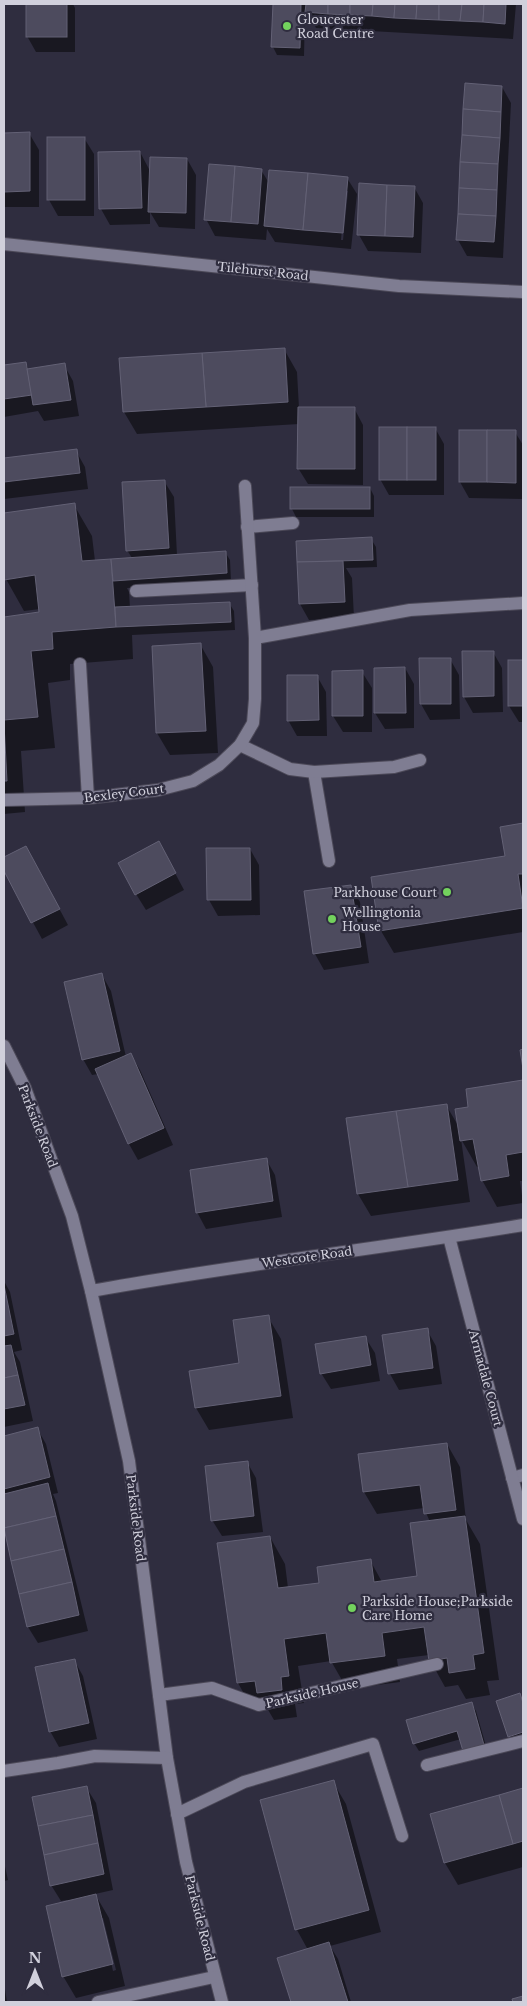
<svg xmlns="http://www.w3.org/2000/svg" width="527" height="2006" font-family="'Libre Baskerville',serif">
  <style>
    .shadow { fill: #0007; fill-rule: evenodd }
    .building { fill: #4d4b5e; stroke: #636175 }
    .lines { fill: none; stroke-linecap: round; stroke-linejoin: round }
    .lane-casing { stroke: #4c4958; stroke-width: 14 }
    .street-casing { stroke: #4c4958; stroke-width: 14 }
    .secondary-casing { stroke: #4c4958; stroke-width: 14 }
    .lane { stroke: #7f7d92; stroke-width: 12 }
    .street { stroke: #7f7d92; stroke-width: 12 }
    .secondary { stroke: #7f7d92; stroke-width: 12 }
    .poi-dot { fill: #73d25d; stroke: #2f2d3f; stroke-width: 2 }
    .labels { text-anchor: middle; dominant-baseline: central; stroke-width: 4.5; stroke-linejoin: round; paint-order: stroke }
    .poi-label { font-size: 12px; fill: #d1d0dc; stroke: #2f2d3f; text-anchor: start }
    .street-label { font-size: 12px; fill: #d1d0dc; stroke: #2f2d3f }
  </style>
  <rect width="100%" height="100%" fill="#2f2d3f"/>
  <!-- shadow -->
  <g class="shadow">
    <polygon points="27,4 73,4 75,8 75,52 36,52 27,36"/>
    <polygon points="274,4 305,4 307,8 307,4 516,4 513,39 316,28 305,10 304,56 277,55 273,47"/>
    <polygon points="502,87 511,103 503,258 467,256 458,240"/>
    <polygon points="29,133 39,150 39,207 4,207 4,134"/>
    <polygon points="84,138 94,154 94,216 58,216 49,200 48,139"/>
    <polygon points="140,152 150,171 187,159 196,175 195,229 159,227 150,212 150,224 110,225 101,209"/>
    <path d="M261,170L269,183L347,178L357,194L351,249L275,242L267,229L266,240L215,236L206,219ZM345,191H348L343,240H341Z"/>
    <polygon points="414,187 423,203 421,253 368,251 359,235"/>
    <polygon points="284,349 297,372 299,408 354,408 363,425 363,485 308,484 298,468 299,424 137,434 124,412"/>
    <polygon points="26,363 29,370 64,365 73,381 79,416 44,421 38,411 4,417 4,367"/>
    <polygon points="435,428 444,444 444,495 389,495 380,479"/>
    <polygon points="460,431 515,432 523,445 523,499 469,498 460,482"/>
    <polygon points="76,451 85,467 88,489 4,499 4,459"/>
    <polygon points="164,481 174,497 177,555 225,552 230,560 231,581 127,588 129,592 130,608 229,603 234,611 235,630 132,635 133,659 70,664 70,680 48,683 55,748 21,751 25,812 4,814 4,618 41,613 40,609 24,611 6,579 4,567 4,514 74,505 92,536 95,561 132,558 127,550"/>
    <polygon points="370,488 374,496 374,517 296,517 292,509"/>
    <polygon points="371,539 376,547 377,567 346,568 352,578 354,618 309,620 300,604 297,542"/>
    <polygon points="200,644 213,667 218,753 170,755 157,733 153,647"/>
    <polygon points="493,652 502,668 503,712 473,713 464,697"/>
    <polygon points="450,659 459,675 460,719 430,720 421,704"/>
    <polygon points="523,661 523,722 519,722 509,706 509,662"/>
    <polygon points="405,668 414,684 414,728 385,729 375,713"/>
    <polygon points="333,672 362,672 372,688 372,732 343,732 333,716"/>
    <polygon points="317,676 326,692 327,736 297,736 288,720"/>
    <polygon points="523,825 523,932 394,953 381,931 372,878 507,857 502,828"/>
    <polygon points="26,847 68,925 42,939 4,869 4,859"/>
    <polygon points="250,849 259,865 260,915 218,916 209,900"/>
    <polygon points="167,858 184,890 146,910 136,894"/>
    <polygon points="350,886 360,902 369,963 324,970 315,954"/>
    <polygon points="102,975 111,991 126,1057 131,1055 140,1070 173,1145 138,1160 129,1144 98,1074 92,1075 83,1059"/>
    <polygon points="523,1081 523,1181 520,1181 523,1203 497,1207 482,1180 479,1166 477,1167 461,1139 470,1202 371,1216 358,1194 347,1119 446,1105 459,1127 470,1108 467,1090"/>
    <polygon points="266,1159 275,1175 282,1217 206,1229 197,1212"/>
    <polygon points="4,1281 10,1292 22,1350 14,1352 20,1362 33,1421 4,1427"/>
    <polygon points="268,1317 281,1339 293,1418 209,1430 196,1408 241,1364"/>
    <polygon points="427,1330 436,1346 442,1384 399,1390 390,1374 384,1336"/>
    <polygon points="365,1337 375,1353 380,1381 331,1389 321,1373"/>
    <polygon points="37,1428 46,1444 58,1493 53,1494 56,1501 88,1631 38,1643 28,1627 4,1523 4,1437"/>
    <polygon points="447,1444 460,1467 466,1520 480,1544 499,1680 487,1681 490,1695 466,1699 458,1685 445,1687 430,1660 429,1655 397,1659 400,1682 347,1689 331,1661 298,1666 304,1703 295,1704 297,1717 274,1720 267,1708 253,1710 238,1683 219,1544 270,1537 285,1564 288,1588 321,1584 370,1560 382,1582 418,1577 430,1522 424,1508 377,1514 364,1492"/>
    <polygon points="247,1462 256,1478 263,1532 222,1536 212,1520"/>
    <polygon points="74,1660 83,1676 97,1739 59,1747 50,1731"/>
    <polygon points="519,1694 523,1701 523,1741 513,1744 509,1736"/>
    <polygon points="471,1703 476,1711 488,1753 461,1739 419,1751 414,1743"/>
    <polygon points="333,1782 346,1804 381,1932 330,1946 338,1959 351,2002 292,2002 278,1959 308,1950 297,1930 261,1801"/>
    <path d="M86,1787L96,1803L113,1890L95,1894L109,1918L125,1986L76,1998L63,1976L68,1902L67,1900L61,1901L51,1885ZM101,1918H103L116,1970L113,1971Z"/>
    <polygon points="523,1789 523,1867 458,1885 445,1863 432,1815"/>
    <polygon points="4,1862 8,1880 4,1881"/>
    <polygon points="4,1983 7,2002 4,2002"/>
  </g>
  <!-- building -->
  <g class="building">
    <rect x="26" y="4" width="41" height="33"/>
    <polygon points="273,4 301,4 300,48 271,47"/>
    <polygon points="306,4 328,4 328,14 305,12"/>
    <polygon points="328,4 350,4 350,15 328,14"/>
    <polygon points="350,4 373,4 372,16 350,15"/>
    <polygon points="373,4 395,4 394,18 372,16"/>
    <polygon points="395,4 417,4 416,19 394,18"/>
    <polygon points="417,4 439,4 439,20 416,19"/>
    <polygon points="439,4 462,4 460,21 439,20"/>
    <polygon points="462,4 484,4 483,22 460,21"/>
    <polygon points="484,4 506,4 505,24 483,22"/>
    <polygon points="465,83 502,86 501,112 463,109"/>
    <polygon points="463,109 501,112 500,138 462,135"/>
    <polygon points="30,132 30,191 4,192 4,133"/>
    <polygon points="462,135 500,138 498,164 460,162"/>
    <rect x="47" y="137" width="38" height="63"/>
    <polygon points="140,151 142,208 99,209 98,152"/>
    <polygon points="150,157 187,158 186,213 148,212"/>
    <polygon points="460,162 498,164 497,190 459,188"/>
    <polygon points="209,164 235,166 231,222 204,220"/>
    <polygon points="235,166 262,169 258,224 231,222"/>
    <polygon points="269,170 308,173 303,230 264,226"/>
    <polygon points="308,173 348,177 343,233 303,230"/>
    <polygon points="359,183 387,185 385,236 357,235"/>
    <polygon points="387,185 415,186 413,237 385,236"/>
    <polygon points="459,188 497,190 496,216 458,214"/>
    <polygon points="458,214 496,216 494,242 456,240"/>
    <polygon points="285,348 288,402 206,407 202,353"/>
    <polygon points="202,353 206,407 123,412 119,358"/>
    <polygon points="26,362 32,395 4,399 4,365"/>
    <polygon points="65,363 71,400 33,405 27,369"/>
    <polygon points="298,407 355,407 355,469 297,469"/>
    <rect x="379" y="427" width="28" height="53"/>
    <rect x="407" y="427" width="29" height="53"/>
    <rect x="459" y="430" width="28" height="52"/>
    <polygon points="487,430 516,430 516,483 487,482"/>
    <polygon points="77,449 80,473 4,482 4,458"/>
    <polygon points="165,480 169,548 126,551 122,482"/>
    <rect x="290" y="487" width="80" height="22"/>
    <polygon points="75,503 82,561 111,559 116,627 52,632 53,649 31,651 38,717 4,720 4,617 39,612 35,575 4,580 4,513"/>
    <polygon points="372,537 373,560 297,562 296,541"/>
    <polygon points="226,551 227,573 113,581 111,559"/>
    <polygon points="343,561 345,602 299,604 297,562"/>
    <polygon points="230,602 231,622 116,627 115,607"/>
    <polygon points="201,643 206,731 156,733 152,646"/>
    <polygon points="462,651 494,651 494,696 463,697"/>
    <polygon points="419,658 451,658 451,704 420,704"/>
    <rect x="508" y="660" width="15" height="46"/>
    <polygon points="405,667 406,713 374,713 374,668"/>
    <polygon points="363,670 363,716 332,716 332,671"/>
    <polygon points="287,675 318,675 319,720 287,721"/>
    <polygon points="4,724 7,781 4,781"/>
    <polygon points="523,823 523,874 518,874 523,908 379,931 371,877 505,856 500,827"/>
    <polygon points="159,841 176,873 135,895 118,863"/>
    <polygon points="26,846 60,909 31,923 4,871 4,857"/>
    <polygon points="206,848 250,848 251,900 207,900"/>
    <polygon points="351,885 361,947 313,954 304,891"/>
    <polygon points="102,973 120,1051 82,1060 64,982"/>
    <polygon points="523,1049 523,1069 520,1050"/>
    <polygon points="131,1053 164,1128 128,1144 95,1069"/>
    <polygon points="523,1080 523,1152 506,1155 509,1176 481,1181 473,1139 460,1141 455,1109 468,1107 466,1089"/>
    <polygon points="447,1104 458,1180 408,1187 396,1111"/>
    <polygon points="396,1111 408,1187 357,1194 346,1118"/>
    <polygon points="267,1158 273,1201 196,1213 190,1170"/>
    <polygon points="4,1285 14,1334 4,1336"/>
    <polygon points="269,1315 281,1396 195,1408 189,1371 239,1363 233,1320"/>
    <polygon points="428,1328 433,1368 388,1374 382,1335"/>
    <polygon points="366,1336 371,1365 320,1374 315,1344"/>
    <polygon points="11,1345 18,1375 4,1378 4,1346"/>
    <polygon points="18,1375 25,1405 4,1409 4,1378"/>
    <polygon points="38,1427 50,1477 4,1489 4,1436"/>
    <polygon points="447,1443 456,1510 424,1514 420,1485 363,1492 358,1454"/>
    <polygon points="248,1461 254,1516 211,1521 205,1466"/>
    <polygon points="48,1483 56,1516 4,1528 4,1494"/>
    <polygon points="56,1516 64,1549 11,1561 4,1528"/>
    <polygon points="465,1516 484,1653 473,1655 475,1669 449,1673 447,1658 429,1661 424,1627 382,1633 385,1656 330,1663 326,1633 284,1639 289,1676 281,1677 282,1690 257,1693 255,1681 237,1683 217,1543 270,1536 278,1588 319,1583 317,1567 371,1559 374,1582 417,1576 410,1523"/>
    <polygon points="64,1549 72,1582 19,1594 11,1561"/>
    <polygon points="72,1582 79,1615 27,1627 19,1594"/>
    <polygon points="75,1659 89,1723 49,1732 35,1667"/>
    <polygon points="520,1693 523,1703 523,1732 508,1737 496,1701"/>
    <polygon points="472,1702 484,1745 463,1751 457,1731 413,1744 406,1720"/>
    <polygon points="334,1780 369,1910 295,1930 260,1800"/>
    <polygon points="87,1786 93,1815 38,1826 32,1797"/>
    <polygon points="523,1788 523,1841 513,1844 499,1795"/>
    <polygon points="499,1795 513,1844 444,1863 430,1814"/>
    <polygon points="93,1815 98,1843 44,1855 38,1826"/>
    <polygon points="98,1843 104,1874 50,1886 44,1855"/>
    <polygon points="96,1894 113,1964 62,1977 46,1906"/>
    <polygon points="329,1942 348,2002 291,2002 277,1958"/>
    <polygon points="523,1996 523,2002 513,2002 512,1999"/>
  </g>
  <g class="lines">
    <defs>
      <g id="lane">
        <polyline points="136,591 252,585"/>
        <polyline points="80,664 88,798"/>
        <polyline points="314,772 329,861"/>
        <polyline points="512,1478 523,1475"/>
        <polyline points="159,1695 212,1688 259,1705 437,1664"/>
        <polyline points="427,1765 523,1741"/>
        <polyline points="177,1814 244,1782 373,1744 402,1836"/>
      </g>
      <g id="street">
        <polyline points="247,527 293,523"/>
        <polyline points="255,638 410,610 523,603"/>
        <polyline points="240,745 290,769 314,772 394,767 420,760"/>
        <polyline points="4,800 88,798 158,790 193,781 219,765 240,745 253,723 255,699 255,638 245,486"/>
        <polyline points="4,1046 25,1088 72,1216 91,1291 129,1461 167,1758 186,1862 222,2002"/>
        <polyline points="449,1237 523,1519"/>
        <path d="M91,1291C234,1265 379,1249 523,1225"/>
        <polyline points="4,1771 58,1763 95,1756 167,1758"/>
        <polyline points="98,2002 214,1977"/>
      </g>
      <polyline id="secondary" points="4,244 399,286 523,292"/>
    </defs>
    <!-- lane casing -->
    <use href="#lane" class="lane-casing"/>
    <!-- street casing -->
    <use href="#street" class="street-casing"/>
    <!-- secondary casing -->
    <use href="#secondary" class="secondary-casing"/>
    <!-- lane -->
    <use href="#lane" class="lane"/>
    <!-- street -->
    <use href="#street" class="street"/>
    <!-- secondary -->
    <use href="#secondary" class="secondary"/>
  </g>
  <!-- markers -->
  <g class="poi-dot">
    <circle cx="287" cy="26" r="5"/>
    <circle cx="447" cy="892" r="5"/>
    <circle cx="332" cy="919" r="5"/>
    <circle cx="352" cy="1608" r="5"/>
  </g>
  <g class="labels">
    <!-- poi labels -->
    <g class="poi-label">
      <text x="297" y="19">Gloucester<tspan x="297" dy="14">Road Centre</tspan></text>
      <text x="437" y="892" text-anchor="end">Parkhouse Court</text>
      <text x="342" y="912">Wellingtonia<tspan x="342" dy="14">House</tspan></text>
      <text x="362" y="1601">Parkside House;Parkside<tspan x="362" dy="14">Care Home</tspan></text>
    </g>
    <!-- street labels -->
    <g class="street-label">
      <text transform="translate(263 271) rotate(6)">Tilehurst Road</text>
      <text transform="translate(124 793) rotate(-7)">Bexley Court</text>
      <text transform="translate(38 1126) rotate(69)">Parkside Road</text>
      <text transform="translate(307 1257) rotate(-8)">Westcote Road</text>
      <text transform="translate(486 1378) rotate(75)">Armadale Court</text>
      <text transform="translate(136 1518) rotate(83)">Parkside Road</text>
      <text transform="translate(312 1693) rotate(-13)">Parkside House</text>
      <text transform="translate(200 1918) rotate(76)">Parkside Road</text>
    </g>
  </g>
  <!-- border -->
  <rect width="527" height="2006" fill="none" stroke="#d1d0dc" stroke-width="10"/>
  <!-- north arrow -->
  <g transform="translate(35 1971)" stroke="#2f2d3f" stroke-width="4" paint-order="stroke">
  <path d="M0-4L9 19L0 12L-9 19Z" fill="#d1d0dc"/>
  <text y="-8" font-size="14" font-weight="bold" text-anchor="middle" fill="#d1d0dc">N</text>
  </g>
</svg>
